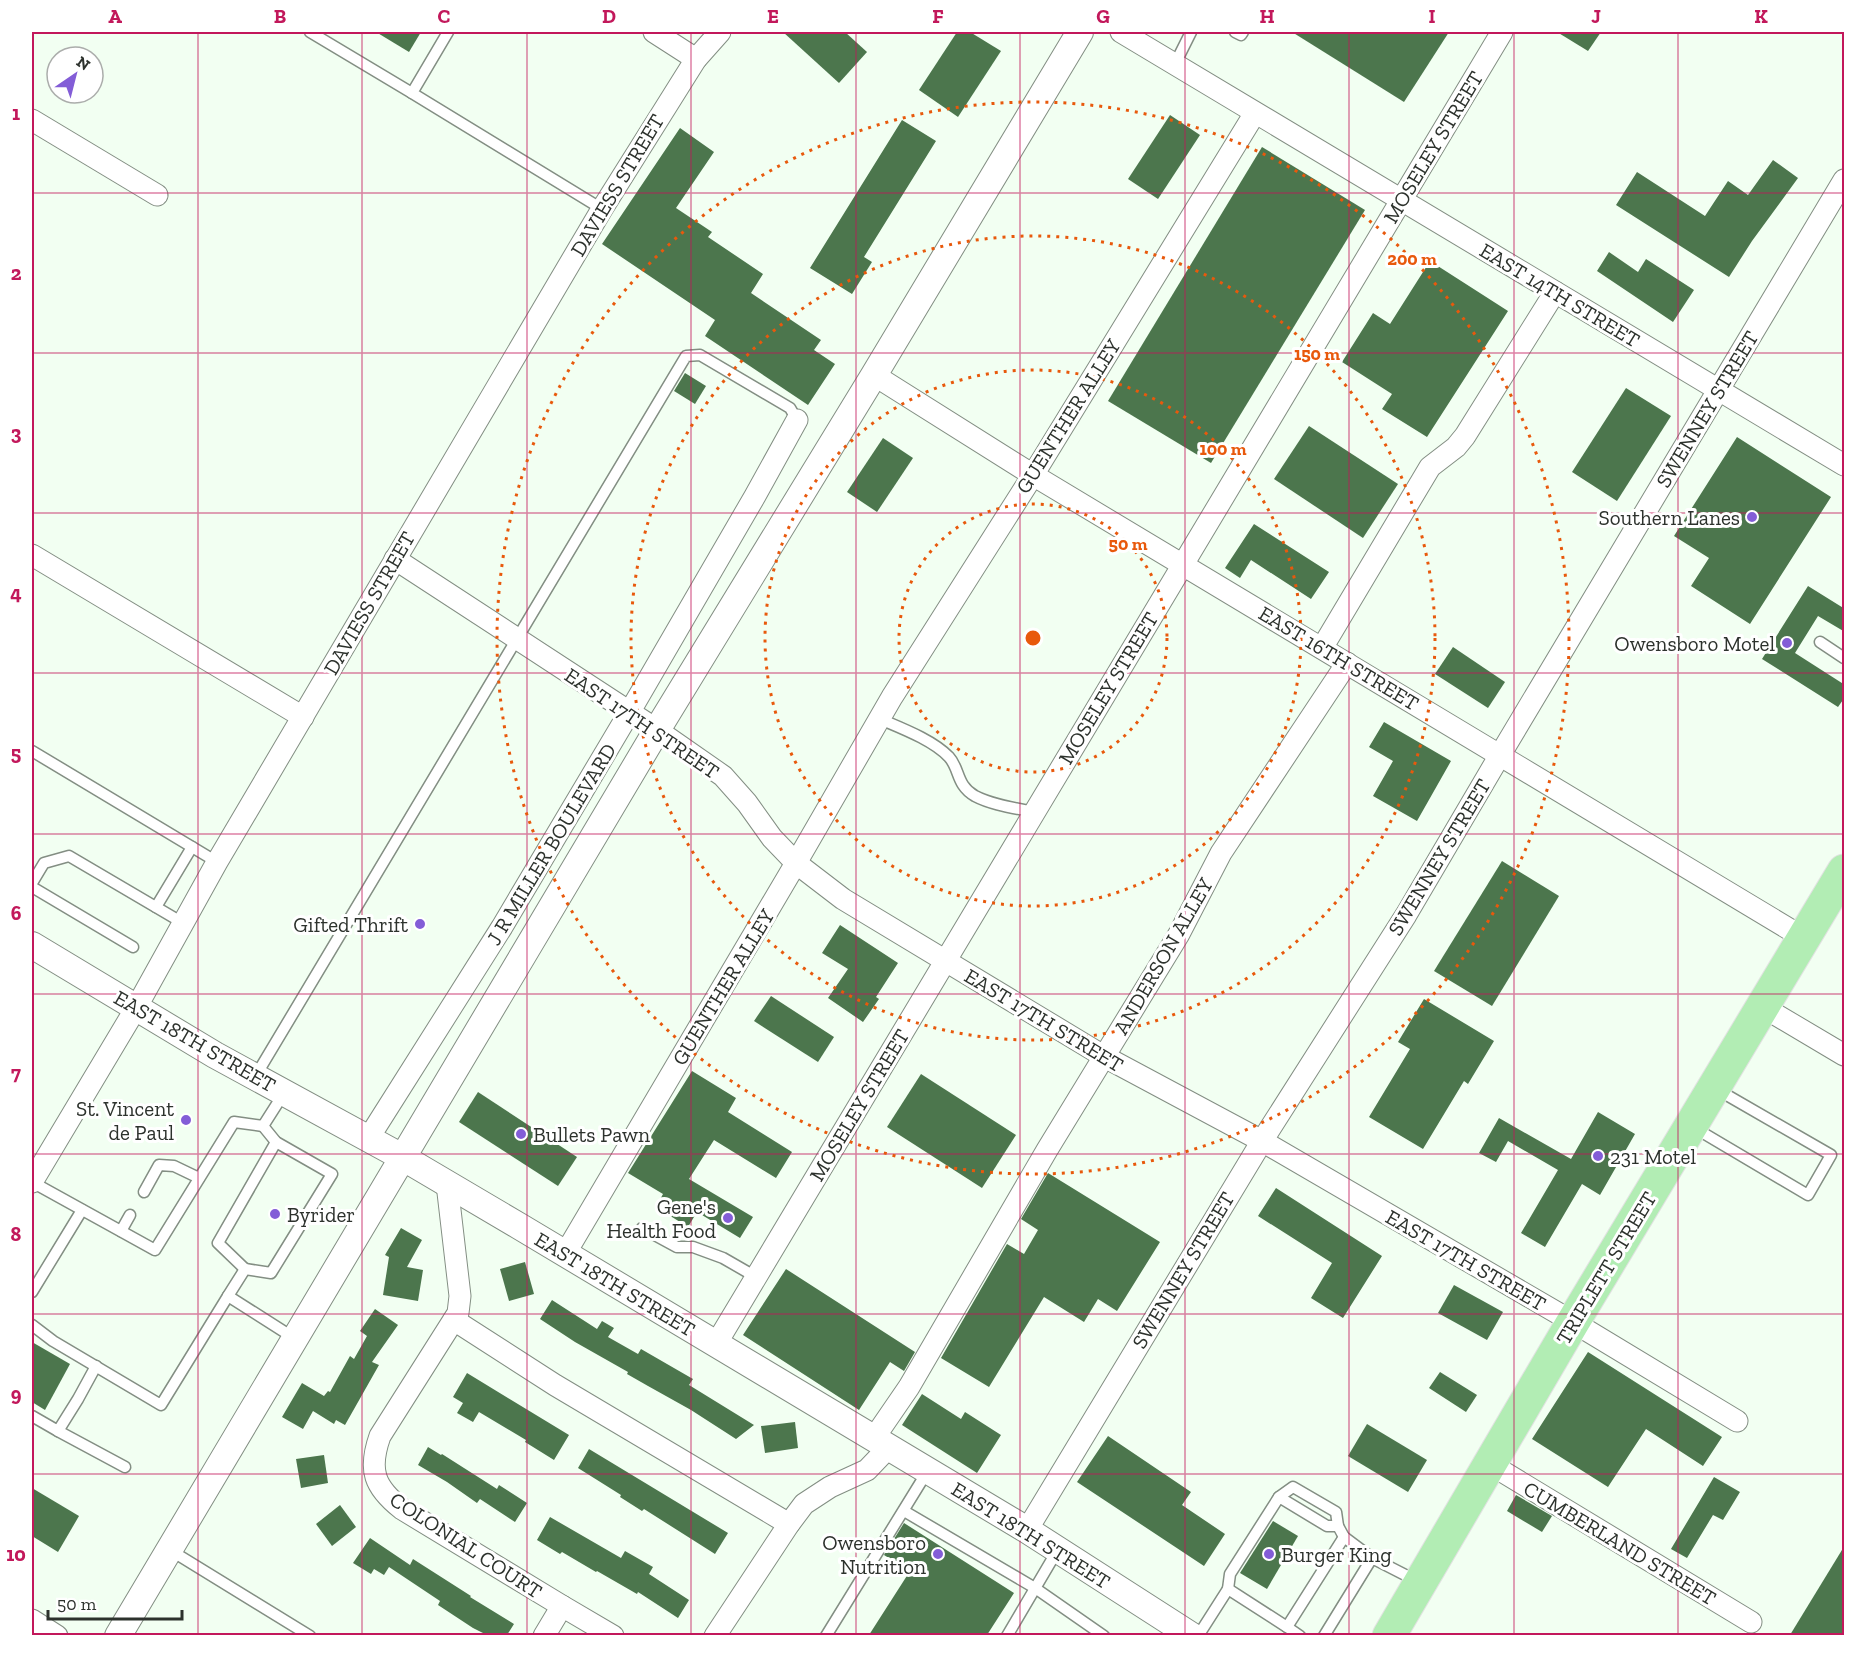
<svg xmlns="http://www.w3.org/2000/svg" width="1876" height="1667" font-family="'Zilla Slab',serif">
  <style>
    .building { fill: #4c764d }
    .lines { fill: none; stroke-linecap: round; stroke-linejoin: round }
    .service-casing { stroke: #838e83; stroke-width: 13 }
    .minor-casing { stroke: #838e83; stroke-width: 23 }
    .tertiary-casing { stroke: #838e83; stroke-width: 28 }
    .primary-casing { stroke: #e2e2e2; stroke-width: 35 }
    .service { stroke: #fff; stroke-width: 10 }
    .minor { stroke: #fff; stroke-width: 21 }
    .tertiary { stroke: #fff; stroke-width: 26 }
    .primary { stroke: #b2edb4; stroke-width: 33 }
    .grid { fill: none; stroke: #c2185b; stroke-width: 1.5; stroke-opacity: 0.55 }
    .ring { fill: none; stroke: #e8590c; stroke-width: 3; stroke-dasharray: 3 6 }
    .poi-dot { fill: #835dd7; stroke: #fff; stroke-width: 2 }
    .labels { text-anchor: middle; dominant-baseline: central; stroke-width: 6; stroke-linejoin: round; paint-order: stroke }
    .street-label { font-size: 21px; fill: #2d322d; stroke: #fff }
    .poi-label { font-size: 21px; fill: #2d322d; stroke: #fff; text-anchor: end }
    .centre { fill: #e8590c; stroke: #fff; stroke-width: 3 }
    .ring-label { font-size: 18px; text-anchor: middle; font-weight: bold; fill: #e8590c; stroke: #fff; stroke-width: 6; stroke-linejoin: round; paint-order: stroke }
    .neatline { fill: none; stroke: #c2185b; stroke-width: 2 }
    .grid-label { font-size: 20px; text-anchor: middle; font-weight: bold; fill: #c2185b }
  </style>
  <rect width="100%" height="100%" fill="#f2fff2"/>
  <!-- building -->
  <g class="building">
    <polygon points="376,32 421,32 409,52"/>
    <polygon points="783,32 845,32 867,52 839,83"/>
    <polygon points="957,32 970,32 1001,51 958,117 919,90"/>
    <polygon points="1292,32 1449,32 1404,102"/>
    <polygon points="1557,32 1601,32 1588,51"/>
    <polygon points="1170,115 1200,135 1158,199 1128,179"/>
    <polygon points="902,120 936,141 864,257 872,262 852,294 810,268"/>
    <polygon points="680,128 714,152 676,208 712,232 708,237 763,274 751,293 821,340 814,350 835,364 808,405 705,336 715,320 602,244"/>
    <polygon points="1262,147 1365,210 1211,463 1108,401"/>
    <polygon points="1773,160 1798,178 1752,241 1729,277 1616,205 1637,172 1705,216 1728,181 1748,195"/>
    <polygon points="1609,252 1638,272 1646,259 1694,290 1673,322 1597,271"/>
    <polygon points="1430,261 1508,311 1427,437 1382,409 1392,394 1342,362 1373,313 1390,324"/>
    <polygon points="685,373 706,386 695,404 674,391"/>
    <polygon points="1626,388 1671,416 1617,501 1572,472"/>
    <polygon points="1309,426 1398,484 1363,538 1274,479"/>
    <polygon points="1737,437 1831,497 1750,624 1691,586 1709,558 1674,536"/>
    <polygon points="883,438 913,458 877,512 847,492"/>
    <polygon points="1254,524 1329,572 1311,599 1251,560 1240,578 1225,568"/>
    <polygon points="1808,586 1845,609 1845,632 1818,616 1795,653 1845,685 1845,697 1838,707 1762,659"/>
    <polygon points="1453,647 1505,682 1488,708 1435,674"/>
    <polygon points="1384,722 1451,761 1417,821 1373,796 1393,761 1369,747"/>
    <polygon points="1502,861 1559,896 1492,1006 1434,971"/>
    <polygon points="840,925 898,963 876,997 879,999 863,1022 828,998 848,969 822,953"/>
    <polygon points="771,996 834,1037 818,1062 754,1021"/>
    <polygon points="1424,999 1494,1041 1468,1084 1464,1081 1423,1149 1369,1117 1410,1049 1398,1042"/>
    <polygon points="692,1071 736,1098 728,1112 792,1152 776,1178 714,1140 689,1179 753,1217 740,1238 697,1212 688,1227 656,1207 663,1194 628,1173"/>
    <polygon points="921,1074 1016,1135 982,1188 887,1127"/>
    <polygon points="478,1092 577,1157 558,1186 459,1122"/>
    <polygon points="1598,1112 1635,1134 1600,1195 1582,1184 1545,1247 1521,1233 1558,1170 1508,1141 1496,1162 1479,1153 1499,1118 1571,1159"/>
    <polygon points="1048,1173 1160,1242 1117,1311 1098,1299 1084,1322 1044,1297 989,1387 941,1358 1007,1244 1024,1254 1038,1230 1021,1219"/>
    <polygon points="1276,1188 1382,1256 1343,1318 1311,1298 1332,1263 1258,1216"/>
    <polygon points="401,1228 422,1240 407,1267 423,1270 418,1301 383,1295 389,1257 385,1255"/>
    <polygon points="525,1262 534,1294 509,1301 500,1269"/>
    <polygon points="786,1269 915,1352 904,1371 890,1362 859,1410 743,1335"/>
    <polygon points="1454,1285 1503,1312 1487,1340 1438,1313"/>
    <polygon points="552,1300 597,1329 602,1321 614,1328 608,1337 638,1354 641,1349 693,1379 689,1385 754,1425 736,1439 691,1410 648,1386 627,1374 628,1372 575,1342 540,1319"/>
    <polygon points="375,1309 398,1325 372,1362 379,1365 345,1425 336,1420 334,1424 313,1411 303,1429 282,1417 302,1383 324,1396 328,1391 330,1392 350,1356 354,1359 367,1336 360,1331"/>
    <polygon points="32,1342 70,1364 45,1410 32,1402"/>
    <polygon points="1588,1352 1722,1437 1703,1466 1646,1429 1608,1487 1532,1439"/>
    <polygon points="1440,1372 1477,1395 1466,1412 1429,1388"/>
    <polygon points="467,1373 569,1435 554,1460 525,1442 526,1440 479,1412 473,1422 457,1413 463,1403 453,1397"/>
    <polygon points="922,1394 961,1419 965,1412 1001,1435 977,1473 902,1425"/>
    <polygon points="795,1422 798,1448 765,1453 761,1426"/>
    <polygon points="1367,1424 1427,1460 1408,1492 1348,1456"/>
    <polygon points="1108,1436 1191,1492 1182,1505 1225,1534 1204,1566 1077,1482"/>
    <polygon points="428,1447 441,1455 442,1454 497,1489 499,1485 527,1503 515,1522 480,1499 477,1503 447,1482 418,1465"/>
    <polygon points="589,1449 728,1533 715,1554 644,1509 642,1511 620,1497 621,1495 578,1468"/>
    <polygon points="324,1455 328,1483 301,1488 296,1459"/>
    <polygon points="1714,1477 1740,1492 1723,1520 1713,1515 1687,1558 1671,1549"/>
    <polygon points="32,1488 79,1516 58,1552 32,1536"/>
    <polygon points="1516,1495 1552,1516 1542,1532 1507,1511"/>
    <polygon points="340,1505 356,1527 332,1546 316,1524"/>
    <polygon points="550,1517 621,1558 625,1551 653,1567 649,1574 689,1600 678,1618 638,1592 637,1594 597,1571 596,1572 562,1552 560,1554 537,1540"/>
    <polygon points="1273,1521 1298,1536 1267,1589 1240,1573"/>
    <polygon points="904,1523 1014,1593 987,1635 869,1635 910,1571 884,1555"/>
    <polygon points="370,1538 410,1565 413,1559 471,1596 470,1597 514,1624 507,1635 487,1635 473,1628 438,1605 440,1601 389,1567 384,1575 374,1569 371,1574 353,1563"/>
    <polygon points="1845,1545 1845,1635 1790,1635"/>
  </g>
  <g class="lines">
    <defs>
      <g id="service">
        <polyline points="310,32 412,93"/>
        <polyline points="448,32 412,93 602,209"/>
        <polyline points="1235,32 1241,35 1243,32"/>
        <polyline points="1175,64 1191,32"/>
        <polyline points="1820,642 1844,658"/>
        <path d="M880,719C901,728 933,740 949,757C960,769 956,785 975,796C992,805 1015,808 1034,812"/>
        <polyline points="32,751 217,862"/>
        <polyline points="32,883 44,863 69,856 183,923"/>
        <polyline points="32,887 133,947"/>
        <polyline points="156,907 192,847"/>
        <polyline points="255,1077 686,356 700,355 790,408 797,420"/>
        <polyline points="1693,1127 1808,1195 1831,1155 1718,1090"/>
        <polyline points="32,1182 155,1250 234,1122 263,1126 284,1093"/>
        <polyline points="144,1192 159,1165 174,1166 199,1178"/>
        <polyline points="642,1228 677,1247 693,1247 723,1258 756,1277"/>
        <polyline points="121,1231 130,1215"/>
        <polyline points="245,1269 218,1243 276,1142"/>
        <polyline points="32,1292 82,1210"/>
        <polyline points="228,1296 245,1269 271,1273 332,1174 276,1142 263,1126"/>
        <polyline points="32,1325 53,1341 161,1405 228,1296 294,1338"/>
        <polyline points="32,1416 58,1431 78,1399 96,1366"/>
        <polyline points="58,1431 125,1467"/>
        <polyline points="1279,1497 1293,1487 1336,1512 1338,1526"/>
        <polyline points="904,1511 1035,1588 1104,1636"/>
        <polyline points="170,1550 310,1636"/>
        <polyline points="1228,1589 1230,1574 1279,1497 1327,1526 1338,1526 1344,1537"/>
        <polyline points="1287,1627 1300,1636"/>
        <polyline points="826,1636 927,1472"/>
        <polyline points="1007,1636 1057,1551"/>
        <polyline points="1198,1636 1228,1589 1287,1627 1344,1537 1372,1558 1417,1581"/>
        <polyline points="1324,1636 1372,1558"/>
      </g>
      <g id="minor">
        <polyline points="654,32 696,59"/>
        <polyline points="1121,32 1844,465"/>
        <polyline points="32,120 157,195"/>
        <polyline points="874,375 1033,475 1804,938"/>
        <polyline points="32,555 303,717"/>
        <polyline points="395,559 657,730 723,776 747,803 772,838 796,863 843,899 1105,1057 1262,1141 1573,1322 1737,1421"/>
        <polyline points="1322,648 1430,467 1456,447 1465,436 1555,292"/>
        <polyline points="1763,1007 1844,1055"/>
        <polyline points="368,1139 502,927 629,713 755,496 797,420"/>
        <polyline points="32,1182 136,1008 217,862 602,209 696,59 720,32"/>
        <path d="M447,1184L460,1296L458,1313L380,1436C368,1470 374,1487 402,1509L562,1606L613,1636"/>
        <polyline points="565,1254 796,863 892,697 1033,475 1255,113"/>
        <polyline points="454,1320 555,1385 789,1524"/>
        <polyline points="716,1344 1502,32"/>
        <polyline points="874,1438 909,1387 1047,1150 1179,934 1221,853 1347,663"/>
        <polyline points="1490,1464 1751,1622"/>
        <polyline points="1027,1530 1262,1141 1406,915 1500,755 1844,180"/>
        <polyline points="32,1620 57,1636"/>
        <polyline points="544,1636 562,1606"/>
        <polyline points="715,1636 789,1524 804,1504 830,1487 867,1470 889,1447"/>
      </g>
      <g id="tertiary">
        <polyline points="32,945 215,1055 402,1157 519,1226 1027,1530 1192,1636"/>
        <polyline points="118,1636 657,730 874,375 1080,32"/>
      </g>
      <polyline id="primary" points="1389,1636 1573,1322 1844,871"/>
    </defs>
    <!-- service casing -->
    <use href="#service" class="service-casing"/>
    <!-- minor casing -->
    <use href="#minor" class="minor-casing"/>
    <!-- tertiary casing -->
    <use href="#tertiary" class="tertiary-casing"/>
    <!-- primary casing -->
    <use href="#primary" class="primary-casing"/>
    <!-- service -->
    <use href="#service" class="service"/>
    <!-- minor -->
    <use href="#minor" class="minor"/>
    <!-- tertiary -->
    <use href="#tertiary" class="tertiary"/>
    <!-- primary -->
    <use href="#primary" class="primary"/>
  </g>
  <!-- grid -->
  <path class="grid" d="M198,32V1636M362,32V1636M527,32V1636M691,32V1636M856,32V1636M1020,32V1636M1185,32V1636M1349,32V1636M1514,32V1636M1678,32V1636M32,193H1844M32,353H1844M32,513H1844M32,673H1844M32,834H1844M32,994H1844M32,1154H1844M32,1314H1844M32,1474H1844"/>
  <!-- distance rings -->
  <g class="ring">
    <circle cx="1033" cy="638" r="134"/>
    <circle cx="1033" cy="638" r="268"/>
    <circle cx="1033" cy="638" r="402"/>
    <circle cx="1033" cy="638" r="536"/>
  </g>
  <!-- markers -->
  <g class="poi-dot">
    <circle cx="1752" cy="517" r="6"/>
    <circle cx="1787" cy="643" r="6"/>
    <circle cx="420" cy="924" r="6"/>
    <circle cx="186" cy="1120" r="6"/>
    <circle cx="521" cy="1134" r="6"/>
    <circle cx="1598" cy="1156" r="6"/>
    <circle cx="275" cy="1214" r="6"/>
    <circle cx="728" cy="1218" r="6"/>
    <circle cx="938" cy="1554" r="6"/>
    <circle cx="1269" cy="1554" r="6"/>
  </g>
  <g class="labels">
    <!-- street labels -->
    <g class="street-label">
      <text transform="translate(1433 147) rotate(-59)">MOSELEY STREET</text>
      <text transform="translate(617 185) rotate(-59)">DAVIESS STREET</text>
      <text transform="translate(1560 295) rotate(31)">EAST 14TH STREET</text>
      <text transform="translate(1707 409) rotate(-59)">SWENNEY STREET</text>
      <text transform="translate(1068 416) rotate(-58)">GUENTHER ALLEY</text>
      <text transform="translate(369 603) rotate(-60)">DAVIESS STREET</text>
      <text transform="translate(1339 658) rotate(31)">EAST 16TH STREET</text>
      <text transform="translate(1108 688) rotate(-59)">MOSELEY STREET</text>
      <text transform="translate(642 723) rotate(34)">EAST 17TH STREET</text>
      <text transform="translate(551 844) rotate(-59)">J R MILLER BOULEVARD</text>
      <text transform="translate(1439 857) rotate(-59)">SWENNEY STREET</text>
      <text transform="translate(1163 956) rotate(-60)">ANDERSON ALLEY</text>
      <text transform="translate(723 987) rotate(-59)">GUENTHER ALLEY</text>
      <text transform="translate(1044 1020) rotate(31)">EAST 17TH STREET</text>
      <text transform="translate(195 1041) rotate(30)">EAST 18TH STREET</text>
      <text transform="translate(859 1105) rotate(-59)">MOSELEY STREET</text>
      <text transform="translate(1466 1260) rotate(30)">EAST 17TH STREET</text>
      <text transform="translate(1606 1268) rotate(-59)">TRIPLETT STREET</text>
      <text transform="translate(1183 1270) rotate(-59)">SWENNEY STREET</text>
      <text transform="translate(615 1284) rotate(31)">EAST 18TH STREET</text>
      <text transform="translate(1031 1535) rotate(32)">EAST 18TH STREET</text>
      <text transform="translate(1620 1543) rotate(31)">CUMBERLAND STREET</text>
      <text transform="translate(466 1545) rotate(33)">COLONIAL COURT</text>
    </g>
    <!-- poi labels -->
    <g class="poi-label">
      <text x="1740" y="517">Southern Lanes</text>
      <text x="1775" y="643">Owensboro Motel</text>
      <text x="408" y="924">Gifted Thrift</text>
      <text x="174" y="1108">St. Vincent<tspan x="174" dy="24">de Paul</tspan></text>
      <text x="533" y="1134" text-anchor="start">Bullets Pawn</text>
      <text x="1610" y="1156" text-anchor="start">231 Motel</text>
      <text x="716" y="1206">Gene's<tspan x="716" dy="24">Health Food</tspan></text>
      <text x="287" y="1214" text-anchor="start">Byrider</text>
      <text x="926" y="1542">Owensboro<tspan x="926" dy="24">Nutrition</tspan></text>
      <text x="1281" y="1554" text-anchor="start">Burger King</text>
    </g>
  </g>
  <circle cx="1033" cy="638" r="9" class="centre"/>
  <g class="ring-label">
    <text x="1412" y="265">200 m</text>
    <text x="1317" y="360">150 m</text>
    <text x="1223" y="455">100 m</text>
    <text x="1128" y="550">50 m</text>
  </g>
  <!-- border -->
  <rect width="1876" height="1667" fill="none" stroke="#ffffff" stroke-width="66"/>
  <!-- north arrow -->
  <g transform="translate(75 75) rotate(35)"><circle r="28" fill="#ffffff" stroke="#abadab" stroke-width="1.5"/>
  <path d="M0-4.5L10 22L0 15L-10 22Z" fill="#835dd7"/>
  <text y="-9" font-size="16" font-weight="bold" text-anchor="middle" fill="#2d322d">N</text>
  </g>
  <!-- scale -->
  <path d="M48 1610v9h134v-9" fill="none" stroke="#2d322d" stroke-width="3"/>
  <text x="57" y="1610" font-size="18" fill="#2d322d" stroke="#ffffff" stroke-width="4.5" paint-order="stroke">50 m</text>
  <rect x="33" y="33" width="1810" height="1601" class="neatline"/>
  <g class="grid-label">
    <text x="115" y="23">A</text>
    <text x="280" y="23">B</text>
    <text x="444" y="23">C</text>
    <text x="609" y="23">D</text>
    <text x="773" y="23">E</text>
    <text x="938" y="23">F</text>
    <text x="1103" y="23">G</text>
    <text x="1267" y="23">H</text>
    <text x="1432" y="23">I</text>
    <text x="1596" y="23">J</text>
    <text x="1761" y="23">K</text>
    <text x="16" y="120">1</text>
    <text x="16" y="280">2</text>
    <text x="16" y="440">3</text>
    <text x="16" y="600">4</text>
    <text x="16" y="760">5</text>
    <text x="16" y="920">6</text>
    <text x="16" y="1080">7</text>
    <text x="16" y="1241">8</text>
    <text x="16" y="1401">9</text>
    <text x="16" y="1561">10</text>
  </g>
</svg>
